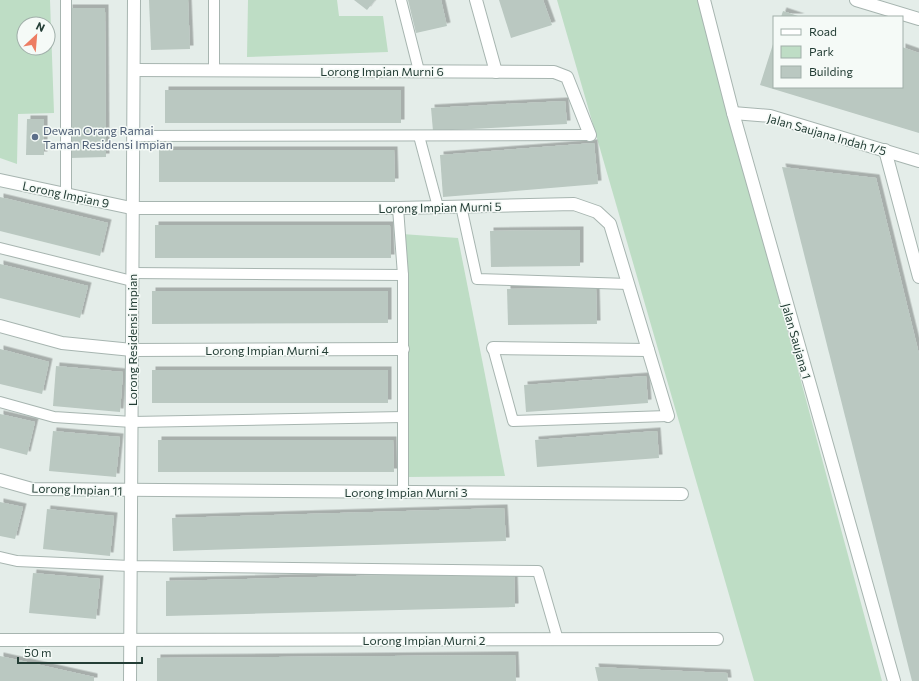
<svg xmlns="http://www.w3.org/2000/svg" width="919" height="681" font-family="Commissioner,sans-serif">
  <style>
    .green { fill: #beddc5; fill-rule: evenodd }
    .building { fill: #bac8c1; filter: url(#shadow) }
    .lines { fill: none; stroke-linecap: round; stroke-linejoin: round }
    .service-casing { stroke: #a7b5b0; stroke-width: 12 }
    .minor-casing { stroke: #a7b5b0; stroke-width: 14 }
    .service { stroke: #fff; stroke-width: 10 }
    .minor { stroke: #fff; stroke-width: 12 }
    .service-dot { fill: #5c6f8a; stroke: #f5faf7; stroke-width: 1.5 }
    .labels { text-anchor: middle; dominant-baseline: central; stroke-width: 3; stroke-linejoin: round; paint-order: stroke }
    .street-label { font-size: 12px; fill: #243e36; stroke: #f5faf7 }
    .service-label { font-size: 12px; fill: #4e5e75; stroke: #f5faf7; text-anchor: start }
  </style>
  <defs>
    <filter id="shadow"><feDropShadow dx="3.5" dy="-3.5" stdDeviation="0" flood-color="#0004"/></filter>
  </defs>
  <rect width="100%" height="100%" fill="#e4ede9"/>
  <!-- green -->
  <g class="green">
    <path d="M0,0H50L54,113L18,114L17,164L0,158ZM24,24H48V48H24Z"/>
    <polygon points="248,0 337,0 339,16 383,16 388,52 247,57"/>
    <polygon points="557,0 698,0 882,681 754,681"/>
    <polygon points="402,234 458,238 505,476 408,477"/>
  </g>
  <!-- building -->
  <g class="building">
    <polygon points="149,0 188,0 190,49 151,50"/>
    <polygon points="354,0 375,0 367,10"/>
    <polygon points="408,0 441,0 447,26 416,33"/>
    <polygon points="499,0 543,0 552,25 511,38"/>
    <polygon points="69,8 105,8 106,157 70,158"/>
    <polygon points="783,11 801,17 781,17"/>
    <polygon points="774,41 774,87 902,87 902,47 919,53 919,133 760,85"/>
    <rect x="165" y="90" width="236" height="33"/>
    <polygon points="565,101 567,124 433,131 431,108"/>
    <polygon points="27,119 44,119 44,155 26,155"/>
    <polygon points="594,143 598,184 443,197 440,155"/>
    <polygon points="159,150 394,150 395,182 159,182"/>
    <polygon points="782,167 876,178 919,354 919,681 912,681"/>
    <polygon points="0,197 108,223 100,256 0,231"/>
    <polygon points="155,225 390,225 391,258 155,258"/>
    <polygon points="580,230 580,266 491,267 490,231"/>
    <polygon points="0,264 88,286 80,318 0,298"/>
    <polygon points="596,288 597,324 508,325 507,289"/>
    <polygon points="152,291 388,291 388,323 152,324"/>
    <polygon points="0,349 49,362 42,394 0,384"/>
    <polygon points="56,366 123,372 120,412 53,406"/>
    <rect x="152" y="370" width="236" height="33"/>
    <polygon points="646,376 648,403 526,412 524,385"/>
    <polygon points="0,414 35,422 27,455 0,448"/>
    <polygon points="53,431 120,437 116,477 49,471"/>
    <polygon points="657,431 659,458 537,467 535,440"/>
    <polygon points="158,440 393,440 394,472 158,472"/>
    <polygon points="0,502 23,507 15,539 0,536"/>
    <polygon points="504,508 506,541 173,551 172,518"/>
    <polygon points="47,509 114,516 110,556 43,549"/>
    <polygon points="514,572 515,607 166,616 166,581"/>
    <polygon points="33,573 100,579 96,619 29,613"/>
    <polygon points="515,655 516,681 157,681 157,658"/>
    <polygon points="0,656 94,677 94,681 0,681"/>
    <polygon points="595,667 727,673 728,681 598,681"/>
  </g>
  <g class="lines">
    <defs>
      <g id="service">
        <polyline points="66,0 66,194"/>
        <polyline points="214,0 214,70"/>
        <polyline points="401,0 419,71"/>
        <polyline points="133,136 590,135"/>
        <polyline points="419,136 438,207"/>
        <polyline points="461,206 477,279 628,284"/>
        <polyline points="398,208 403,275 403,492"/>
        <polyline points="0,248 132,281"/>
        <polyline points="132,273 403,275"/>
        <polyline points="493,348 513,421 668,416"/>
        <polyline points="0,402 54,417 132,422 403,417"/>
        <polyline points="0,557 17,561 130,566 538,571 558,640"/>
      </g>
      <g id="minor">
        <polyline points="476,0 496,72"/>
        <polyline points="704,0 733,113 894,681"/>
        <polyline points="856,0 919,19"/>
        <polyline points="134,70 554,72 567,77 590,135"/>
        <polyline points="733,113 770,116 919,161"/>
        <polyline points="885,150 919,277"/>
        <polyline points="0,180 131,208 398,208 574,204 597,212 610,224 668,416"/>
        <polyline points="0,326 62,343 132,350 403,349"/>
        <polyline points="493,348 648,350"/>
        <polyline points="0,480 32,489 682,494"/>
        <polyline points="0,640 717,639"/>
        <polyline points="130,681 134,0"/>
      </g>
    </defs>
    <!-- service casing -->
    <use href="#service" class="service-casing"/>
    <!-- minor casing -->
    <use href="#minor" class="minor-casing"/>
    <!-- service -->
    <use href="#service" class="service"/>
    <!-- minor -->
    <use href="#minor" class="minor"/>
  </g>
  <!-- markers -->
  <circle class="service-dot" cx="35" cy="137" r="4"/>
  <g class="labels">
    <!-- street labels -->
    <g class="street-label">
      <text x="382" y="71">Lorong Impian Murni 6</text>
      <text transform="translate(827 134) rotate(16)">Jalan Saujana Indah 1/5</text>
      <text transform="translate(66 194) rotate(12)">Lorong Impian 9</text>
      <text transform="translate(440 207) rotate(-1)">Lorong Impian Murni 5</text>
      <text transform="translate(132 340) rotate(-90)">Lorong Residensi Impian</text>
      <text transform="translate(797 341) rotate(74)">Jalan Saujana 1</text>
      <text x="267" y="350">Lorong Impian Murni 4</text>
      <text transform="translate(77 489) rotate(2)">Lorong Impian 11</text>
      <text x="406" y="492">Lorong Impian Murni 3</text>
      <text x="424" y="640">Lorong Impian Murni 2</text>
    </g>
    <!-- service labels -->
    <g class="service-label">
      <text x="43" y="130">Dewan Orang Ramai<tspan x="43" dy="14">Taman Residensi Impian</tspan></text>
    </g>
  </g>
  <!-- legend -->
  <rect x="773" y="16" width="130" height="72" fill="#f5faf7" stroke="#a1afaa"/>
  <rect x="781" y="29" width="20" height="6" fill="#ffffff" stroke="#a1afaa"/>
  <text x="809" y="36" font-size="12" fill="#243e36">Road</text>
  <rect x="781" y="46" width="20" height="12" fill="#beddc5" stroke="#a1afaa"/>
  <text x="809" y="56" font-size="12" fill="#243e36">Park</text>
  <rect x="781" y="66" width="20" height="12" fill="#bac8c1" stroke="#a1afaa"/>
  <text x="809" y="76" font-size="12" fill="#243e36">Building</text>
  <!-- north arrow -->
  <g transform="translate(36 36) rotate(26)"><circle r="19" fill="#f5faf7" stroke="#a1afaa"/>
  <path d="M0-3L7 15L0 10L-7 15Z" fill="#ed7d63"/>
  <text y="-6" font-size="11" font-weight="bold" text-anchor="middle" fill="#243e36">N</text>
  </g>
  <!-- scale -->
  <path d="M18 657v6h124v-6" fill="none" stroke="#243e36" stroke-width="2"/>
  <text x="24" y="657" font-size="12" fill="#243e36" stroke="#f5faf7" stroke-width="3" paint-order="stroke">50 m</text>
</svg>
